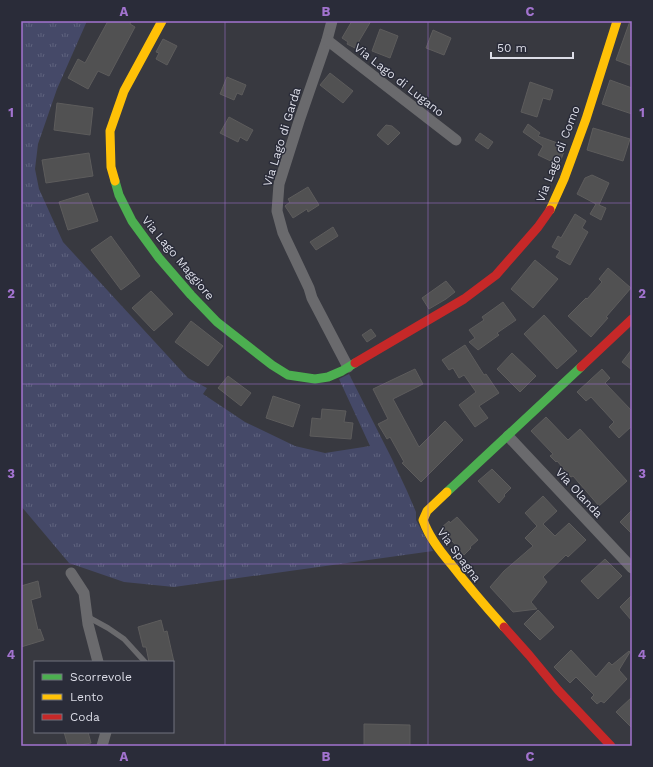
<svg xmlns="http://www.w3.org/2000/svg" width="653" height="767" font-family="'Work Sans',sans-serif">
  <style>
    .grass { fill: url(#grass-tufts) }
    .building { fill: #515152; stroke: #5d5c5c }
    .lines { fill: none; stroke-linecap: round; stroke-linejoin: round }
    .lane { stroke: #6a6a6d; stroke-width: 5.5 }
    .street { stroke: #6a6a6d; stroke-width: 11 }
    .fast { stroke: #4caf50; stroke-width: 9 }
    .slow { stroke: #ffc107; stroke-width: 9 }
    .jam { stroke: #c62828; stroke-width: 9 }
    .grid { fill: none; stroke: #a273cf; stroke-width: 1; stroke-opacity: 0.55 }
    .labels { text-anchor: middle; dominant-baseline: central; stroke-width: 3; stroke-linejoin: round; paint-order: stroke }
    .street-label { font-size: 12px; fill: #dcdde7; stroke: #2a2c39 }
    .neatline { fill: none; stroke: #a273cf; stroke-width: 1.5 }
    .grid-label { font-size: 13px; text-anchor: middle; font-weight: bold; fill: #a273cf }
  </style>
  <defs>
    <pattern id="grass-tufts" width="24" height="20" patternUnits="userSpaceOnUse"><rect width="24" height="20" fill="#454968"/><path d="M3 7l-1-3M5 7V3M7 7l1-3M15 17l-1-3M17 17v-4M19 17l1-3" fill="none" stroke="#5f637e"/></pattern>
  </defs>
  <rect width="100%" height="100%" fill="#383940"/>
  <!-- grass -->
  <polygon class="grass" points="21,21 87,21 57,89 38,144 35,169 39,189 63,242 188,378 207,388 203,394 245,422 295,446 325,453 370,446 339,379 349,374 392,459 407,491 416,512 416,520 433,551 174,587 124,582 69,563 21,506"/>
  <!-- building -->
  <g class="building">
    <polygon points="108,21 131,21 130,24 135,27 109,76 98,71 88,89 68,78 78,59 85,63"/>
    <polygon points="352,21 371,21 355,48 347,44 348,42 342,38"/>
    <polygon points="630,21 632,21 632,66 616,60"/>
    <polygon points="380,29 398,36 390,58 372,51"/>
    <polygon points="433,30 451,38 444,55 426,48"/>
    <polygon points="163,39 177,46 167,65 156,59 159,53 156,52"/>
    <polygon points="330,73 353,91 343,103 320,85"/>
    <polygon points="227,77 246,85 242,95 237,93 234,100 220,94"/>
    <polygon points="610,80 632,88 632,114 602,104"/>
    <polygon points="530,82 553,90 550,100 543,98 537,117 521,112"/>
    <polygon points="57,103 93,108 90,135 54,130"/>
    <polygon points="229,117 253,130 247,141 240,137 238,142 220,133"/>
    <polygon points="528,124 540,133 538,136 566,146 559,165 538,155 543,146 523,132"/>
    <polygon points="386,125 392,126 400,133 388,145 377,135"/>
    <polygon points="593,128 630,139 623,161 587,150"/>
    <polygon points="480,133 493,142 488,149 475,140"/>
    <polygon points="89,153 93,176 46,183 42,160"/>
    <polygon points="592,175 609,183 599,205 606,208 601,220 590,214 596,204 577,194 585,178"/>
    <polygon points="308,187 319,205 308,212 307,209 293,218 285,206 290,202 288,199"/>
    <polygon points="88,193 98,221 68,230 59,202"/>
    <polygon points="575,214 586,221 582,228 588,232 570,265 556,257 560,251 552,247 558,236 561,238"/>
    <polygon points="333,227 338,236 316,250 310,242"/>
    <polygon points="111,236 140,276 121,290 91,250"/>
    <polygon points="535,260 558,279 533,308 511,289"/>
    <polygon points="608,268 631,288 606,317 608,318 591,337 568,316 586,298 587,299 602,282 599,279"/>
    <polygon points="446,281 455,292 446,299 429,309 422,298"/>
    <polygon points="151,291 173,314 154,331 132,308"/>
    <polygon points="503,302 516,320 497,333 499,335 478,350 469,342 475,338 469,330 484,320 482,317"/>
    <polygon points="544,315 577,351 557,369 524,334"/>
    <polygon points="191,321 223,346 208,366 175,342"/>
    <polygon points="371,329 376,336 367,342 362,335"/>
    <polygon points="465,345 484,375 486,374 499,393 479,406 488,418 475,427 459,405 476,392 464,375 459,378 453,368 449,370 442,360"/>
    <polygon points="632,349 632,370 622,362"/>
    <polygon points="512,353 536,376 520,392 497,369"/>
    <polygon points="415,369 423,384 393,399 419,447 445,421 463,440 421,482 402,463 404,462 390,437 387,439 378,424 388,419 373,389"/>
    <polygon points="602,369 610,378 605,383 632,411 632,426 619,438 609,427 614,422 591,397 586,401 577,392"/>
    <polygon points="228,376 251,393 241,406 218,388"/>
    <polygon points="273,396 300,405 293,427 266,418"/>
    <polygon points="322,409 346,411 344,422 353,423 351,439 310,436 312,418 321,419"/>
    <polygon points="546,417 568,440 580,429 627,481 599,506 573,476 571,477 557,461 556,462 550,456 553,454 531,431"/>
    <polygon points="492,469 511,488 504,495 505,496 499,503 478,481"/>
    <polygon points="543,496 557,511 543,524 555,536 569,523 586,540 568,557 566,555 543,577 547,582 531,602 537,609 513,612 490,587 504,571 533,546 525,538 537,526 525,513"/>
    <polygon points="632,510 632,534 620,522"/>
    <polygon points="457,517 478,540 470,547 471,548 464,555 441,528 449,521 450,523"/>
    <polygon points="605,559 622,576 598,599 581,581"/>
    <polygon points="38,581 41,597 31,600 38,630 40,629 44,640 21,647 21,586"/>
    <polygon points="632,595 632,621 620,607"/>
    <polygon points="538,610 554,627 540,640 524,624"/>
    <polygon points="161,620 164,632 167,631 174,662 149,662 146,647 143,647 138,627"/>
    <polygon points="571,650 596,677 609,662 612,665 629,651 630,652 619,670 627,679 604,703 601,701 597,704 591,698 594,695 576,677 570,683 554,667"/>
    <polygon points="632,697 632,728 616,712"/>
    <polygon points="364,724 410,725 410,746 364,746"/>
    <polygon points="64,732 88,732 91,743 75,746 68,746"/>
  </g>
  <g class="lines">
    <!-- lane -->
    <polyline class="lane" points="88,617 108,628 124,639 145,662"/>
    <!-- street -->
    <g class="street">
      <polyline points="332,21 327,40 299,121 279,184 277,211 283,233 309,288 312,298 348,367"/>
      <polyline points="327,40 456,140"/>
      <polyline points="508,436 632,568"/>
      <polyline points="71,573 84,593 88,624 98,662"/>
      <polyline points="102,746 106,732"/>
    </g>
    <!-- fast -->
    <g class="fast">
      <polyline points="115,181 119,195 132,221 159,258 191,295 217,322 272,365 288,375 315,379 328,377 342,371 355,363"/>
      <polyline points="447,492 581,367"/>
    </g>
    <!-- slow -->
    <g class="slow">
      <polyline points="115,181 111,167 110,131 124,91 162,21"/>
      <polyline points="550,210 564,179 586,119 617,21"/>
      <path d="M447,492L427,511L423,520C429,537 439,550 451,564C468,586 486,607 504,627"/>
    </g>
    <!-- jam -->
    <g class="jam">
      <polyline points="355,363 464,299 496,275 538,227 550,210"/>
      <polyline points="581,367 632,319"/>
      <polyline points="504,627 529,655 558,690 611,746"/>
    </g>
  </g>
  <!-- grid -->
  <path class="grid" d="M225,21V746M428,21V746M21,203H632M21,384H632M21,564H632"/>
  <g class="labels">
    <!-- street labels -->
    <g class="street-label">
      <text transform="translate(399 80) rotate(38)">Via Lago di Lugano</text>
      <text transform="translate(282 137) rotate(-73)">Via Lago di Garda</text>
      <text transform="translate(558 154) rotate(-69)">Via Lago di Como</text>
      <text transform="translate(178 258) rotate(50)">Via Lago Maggiore</text>
      <text transform="translate(579 493) rotate(47)">Via Olanda</text>
      <text transform="translate(459 555) rotate(53)">Via Spagna</text>
    </g>
  </g>
  <!-- border -->
  <rect width="653" height="767" fill="none" stroke="#2a2c39" stroke-width="44"/>
  <!-- legend -->
  <rect x="34" y="661" width="140" height="72" fill="#2a2c39" stroke="#71737f"/>
  <rect x="42" y="674" width="20" height="6" fill="#4caf50" stroke="#71737f"/>
  <text x="70" y="681" font-size="12" fill="#dcdde7">Scorrevole</text>
  <rect x="42" y="694" width="20" height="6" fill="#ffc107" stroke="#71737f"/>
  <text x="70" y="701" font-size="12" fill="#dcdde7">Lento</text>
  <rect x="42" y="714" width="20" height="6" fill="#c62828" stroke="#71737f"/>
  <text x="70" y="721" font-size="12" fill="#dcdde7">Coda</text>
  <!-- scale -->
  <path d="M491 52v6h82v-6" fill="none" stroke="#dcdde7" stroke-width="2"/>
  <text x="497" y="52" font-size="12" fill="#dcdde7" stroke="#2a2c39" stroke-width="3" paint-order="stroke">50 m</text>
  <rect x="22" y="22" width="609" height="723" class="neatline"/>
  <g class="grid-label">
    <text x="124" y="16">A</text>
    <text x="326" y="16">B</text>
    <text x="530" y="16">C</text>
    <text x="11" y="117">1</text>
    <text x="642" y="117">1</text>
    <text x="11" y="298">2</text>
    <text x="642" y="298">2</text>
    <text x="11" y="478">3</text>
    <text x="642" y="478">3</text>
    <text x="11" y="659">4</text>
    <text x="642" y="659">4</text>
    <text x="124" y="761">A</text>
    <text x="326" y="761">B</text>
    <text x="530" y="761">C</text>
  </g>
</svg>
